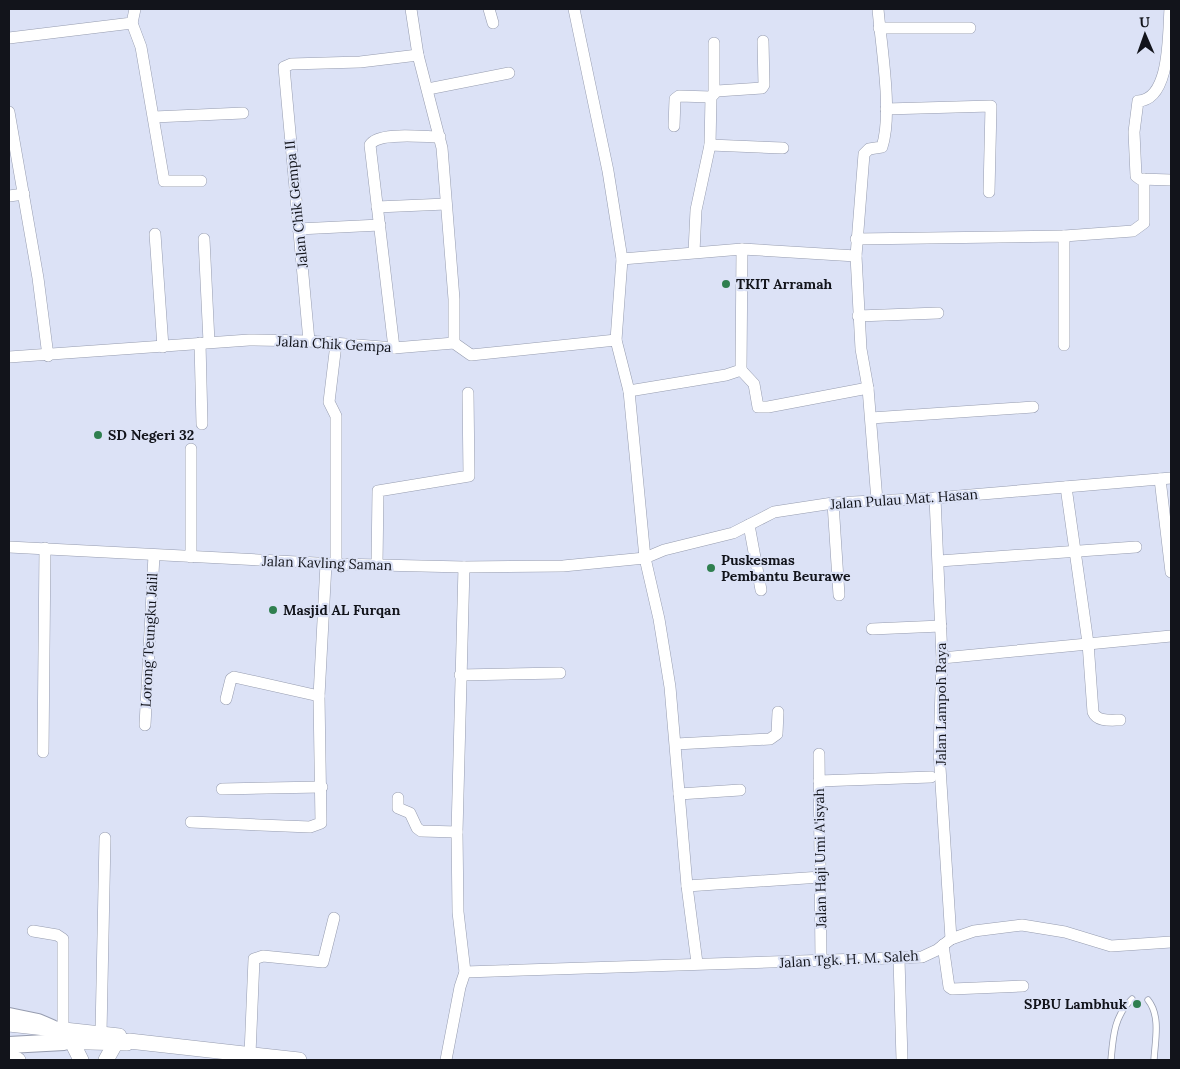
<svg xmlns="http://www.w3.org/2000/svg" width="1180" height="1069" font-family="Lora,serif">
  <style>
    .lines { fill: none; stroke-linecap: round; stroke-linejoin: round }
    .lane-casing { stroke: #969caf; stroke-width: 7 }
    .street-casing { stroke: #969caf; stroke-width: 12 }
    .secondary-casing { stroke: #969caf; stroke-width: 16 }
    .primary-casing { stroke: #969caf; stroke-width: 18 }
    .lane { stroke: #fff; stroke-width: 5.5 }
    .street { stroke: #fff; stroke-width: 11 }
    .secondary { stroke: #fff; stroke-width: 15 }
    .primary { stroke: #fff; stroke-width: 16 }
    .poi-dot { fill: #2f7f4f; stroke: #dce2f6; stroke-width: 2 }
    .labels { text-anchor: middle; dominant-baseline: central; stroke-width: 4.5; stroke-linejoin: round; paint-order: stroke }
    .street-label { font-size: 14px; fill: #12141b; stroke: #dce2f6 }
    .poi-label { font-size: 14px; font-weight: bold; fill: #12141b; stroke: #dce2f6; text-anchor: start }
  </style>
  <rect width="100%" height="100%" fill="#dce2f6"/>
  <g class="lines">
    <defs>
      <g id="lane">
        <path d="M1148,1000C1161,1016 1155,1041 1154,1060"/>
        <path d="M1111,1060C1113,1037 1114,1016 1132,999"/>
      </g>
      <g id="street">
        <polyline points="411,9 418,55 442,148 454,299 454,343"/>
        <polyline points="489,9 493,23"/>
        <polyline points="574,9 608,171 622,259 616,340 629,391 645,558 659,619 670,687 687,886 697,963"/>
        <path d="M1170,9C1168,32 1171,100 1138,101L1134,132L1136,176L1140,179L1171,180"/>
        <polyline points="132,23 141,47 164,181 201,181"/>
        <polyline points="879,28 970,28"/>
        <polyline points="9,38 132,23 135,9"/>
        <polyline points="714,43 714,92"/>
        <polyline points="428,89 509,73"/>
        <polyline points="886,109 991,106 989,192"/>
        <polyline points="9,112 38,278 48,356"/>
        <polyline points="154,117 243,113"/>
        <polyline points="674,126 675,99 679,96 711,97"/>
        <polyline points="710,145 783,148"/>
        <polyline points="9,196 24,194"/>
        <polyline points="377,207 446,204"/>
        <polyline points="298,229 380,225"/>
        <polyline points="155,234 163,347"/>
        <polyline points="1064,236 1133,231 1144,223 1144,179"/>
        <polyline points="204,239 209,342"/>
        <polyline points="856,239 1064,236 1064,345"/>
        <polyline points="694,252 696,210 710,145 711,97 717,91 762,88 764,85 763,41"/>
        <polyline points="622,259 742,249 856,256"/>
        <polyline points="858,316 938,313"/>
        <polyline points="309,341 284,67 291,64 360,62 418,55"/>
        <polyline points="200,343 202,424"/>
        <polyline points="336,344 329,402 336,416 336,564"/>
        <path d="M394,348L370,145C378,131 424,137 440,137"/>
        <polyline points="9,357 249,340 309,341 394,348 454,343 471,355 616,340"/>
        <polyline points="741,370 754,384 758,407 768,407 868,388"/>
        <polyline points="629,391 726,375 741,370 742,249"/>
        <polyline points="871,418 1033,407"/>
        <polyline points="191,449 191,557"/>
        <polyline points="1160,479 1171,572"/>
        <path d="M1066,487L1088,643L1093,712C1097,722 1111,720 1120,720"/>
        <polyline points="935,498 942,658 939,752 951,939"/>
        <path d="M877,501L868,388L861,349L856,256L864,154L869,149L882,147C893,113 881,46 878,9"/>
        <polyline points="833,503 839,595"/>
        <polyline points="749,525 761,590"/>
        <polyline points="9,547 336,564 464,567 563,566 645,558 664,550 733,533 774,512 833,503 935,498 1171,478"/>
        <polyline points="939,561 1136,547"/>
        <polyline points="377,565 378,491 469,476 468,393"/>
        <polyline points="872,629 941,626"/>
        <polyline points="942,658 1171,636"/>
        <polyline points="460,675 560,673"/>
        <polyline points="226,699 231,679 234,677 319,696"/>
        <polyline points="145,725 154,555"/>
        <polyline points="676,744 770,739 777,734 778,712"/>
        <polyline points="43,752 45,548"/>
        <polyline points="819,754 821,962"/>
        <polyline points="819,781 931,777"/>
        <polyline points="222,789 322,787"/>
        <polyline points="679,794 740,790"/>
        <polyline points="398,798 398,808 410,813 417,828 421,831 457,832"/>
        <polyline points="191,822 310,827 321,823 319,696 326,564"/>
        <polyline points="687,886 821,877"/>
        <polyline points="33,931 57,935 63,939 63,1029"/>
        <polyline points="943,945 949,987 952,989 1023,986"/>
        <polyline points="899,959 902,1060"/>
        <polyline points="465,972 922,957 937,950 951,939 974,931 1022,925 1065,932 1111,946 1171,942"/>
        <polyline points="101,1033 105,838"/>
        <polyline points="250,1054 254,959 263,956 323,962 334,918"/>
        <polyline points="446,1060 460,987 465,972 458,912 457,832 464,567"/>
      </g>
      <g id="secondary">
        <polyline points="9,1024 119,1036"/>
        <polyline points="53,1041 127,1043 129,1041 299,1060"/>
        <polyline points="72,1042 81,1060"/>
        <polyline points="9,1056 18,1060"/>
        <polyline points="106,1060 115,1044"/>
      </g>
      <g id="primary">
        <polyline points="9,1016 38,1022 52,1028"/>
        <polyline points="9,1045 64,1042"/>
      </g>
    </defs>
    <!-- lane casing -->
    <use href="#lane" class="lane-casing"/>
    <!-- street casing -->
    <use href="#street" class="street-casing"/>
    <!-- secondary casing -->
    <use href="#secondary" class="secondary-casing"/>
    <!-- primary casing -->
    <use href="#primary" class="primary-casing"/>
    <!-- lane -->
    <use href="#lane" class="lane"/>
    <!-- street -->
    <use href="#street" class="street"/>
    <!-- secondary -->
    <use href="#secondary" class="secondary"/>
    <!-- primary -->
    <use href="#primary" class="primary"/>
  </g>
  <!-- markers -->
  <g class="poi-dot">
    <circle cx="726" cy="284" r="5"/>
    <circle cx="98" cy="435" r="5"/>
    <circle cx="711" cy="568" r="5"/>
    <circle cx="273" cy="610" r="5"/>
    <circle cx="1137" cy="1004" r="5"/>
  </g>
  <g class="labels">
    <!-- street labels -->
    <g class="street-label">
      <text transform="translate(296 204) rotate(-96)">Jalan Chik Gempa II</text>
      <text transform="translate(334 344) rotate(3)">Jalan Chik Gempa</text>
      <text transform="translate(904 499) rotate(-4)">Jalan Pulau Mat. Hasan</text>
      <text transform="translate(327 563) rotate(2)">Jalan Kavling Saman</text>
      <text transform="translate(149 640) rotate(-87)">Lorong Teungku Jalil</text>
      <text transform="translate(941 704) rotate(-90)">Jalan Lampoh Raya</text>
      <text transform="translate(820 858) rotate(-91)">Jalan Haji Umi A'isyah</text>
      <text transform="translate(849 959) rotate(-3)">Jalan Tgk. H. M. Saleh</text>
    </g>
    <!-- poi labels -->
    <g class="poi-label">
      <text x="736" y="284">TKIT Arramah</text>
      <text x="108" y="435">SD Negeri 32</text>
      <text x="721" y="560">Puskesmas<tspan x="721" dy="16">Pembantu Beurawe</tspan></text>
      <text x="283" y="610">Masjid AL Furqan</text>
      <text x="1127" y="1004" text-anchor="end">SPBU Lambhuk</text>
    </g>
  </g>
  <!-- border -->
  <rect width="1180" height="1069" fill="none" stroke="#12141b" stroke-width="20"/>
  <!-- north arrow -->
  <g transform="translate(1145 35) rotate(358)" stroke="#dce2f6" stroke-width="4" paint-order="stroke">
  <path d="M0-4L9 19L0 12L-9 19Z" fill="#12141b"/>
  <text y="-8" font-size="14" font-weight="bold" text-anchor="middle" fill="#12141b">U</text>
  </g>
</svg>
